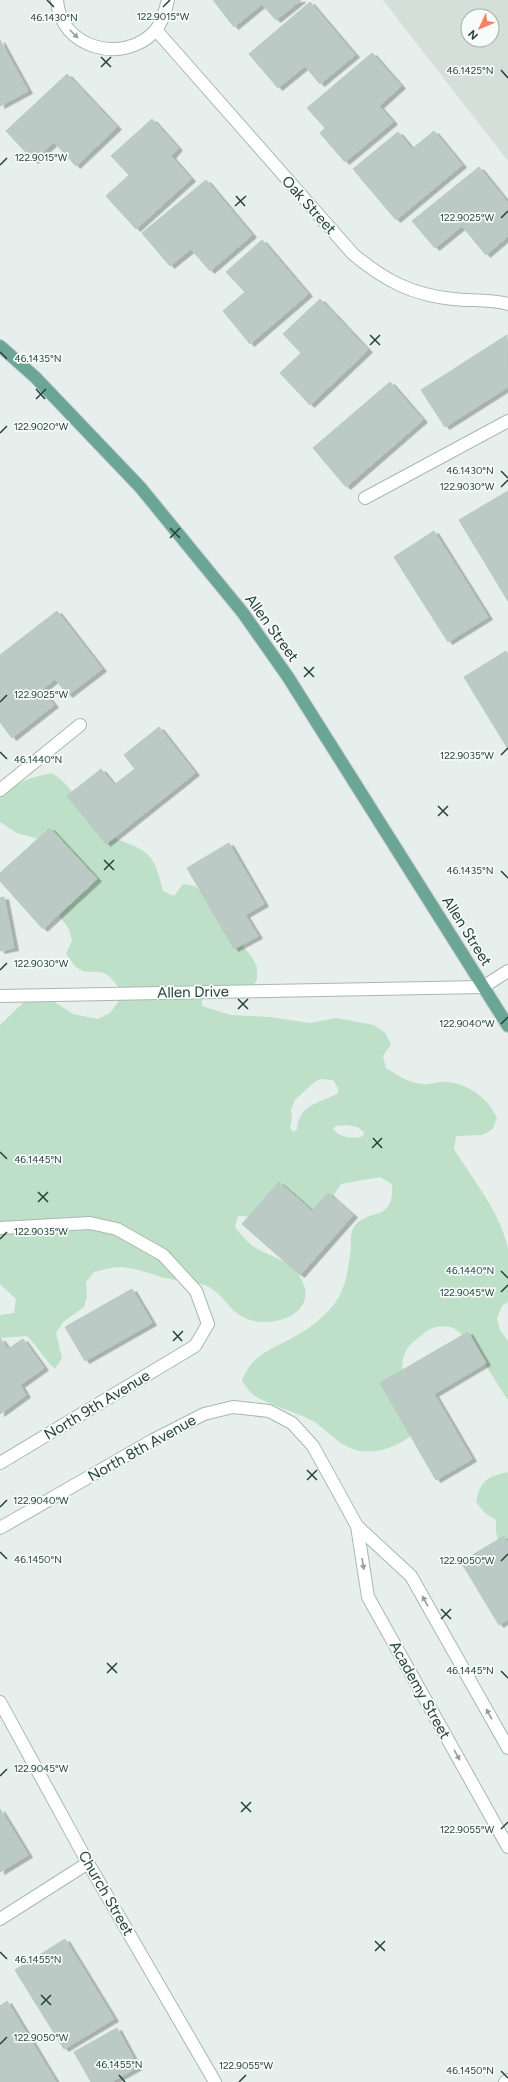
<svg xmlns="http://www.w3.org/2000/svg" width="508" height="2082" font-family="Figtree,sans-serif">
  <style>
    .built { fill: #d4dfda; fill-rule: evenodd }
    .green { fill: #bfe0c8; fill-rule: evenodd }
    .building { fill: #bbcac4; stroke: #b8c9c2; filter: url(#shadow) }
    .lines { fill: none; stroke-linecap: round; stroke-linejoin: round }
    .lane-casing { stroke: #a8b8b2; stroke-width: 14 }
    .street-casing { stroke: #a8b8b2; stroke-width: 14 }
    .primary-casing { stroke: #c2cac8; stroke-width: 14 }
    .lane { stroke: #fff; stroke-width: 12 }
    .street { stroke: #fff; stroke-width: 12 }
    .primary { stroke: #6aa596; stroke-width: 12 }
    .oneway { fill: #92a09c }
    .ticks { fill: none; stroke: #24423a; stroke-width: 1.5 }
    .labels { text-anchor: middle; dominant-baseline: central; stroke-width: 3.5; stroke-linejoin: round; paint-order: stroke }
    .street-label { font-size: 15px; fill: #24423a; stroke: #f7fbf9 }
    .ticks-label { font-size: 10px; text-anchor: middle; fill: #24423a; stroke: #f7fbf9; stroke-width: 3.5; stroke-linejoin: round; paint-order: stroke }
  </style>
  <defs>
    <filter id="shadow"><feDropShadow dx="4.5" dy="2.5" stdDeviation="0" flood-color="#0004"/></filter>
  </defs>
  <rect width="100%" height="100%" fill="#e6efeb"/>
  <!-- built -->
  <path class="built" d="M383,0H508V161ZM468,16H492V40H468Z"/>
  <!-- green -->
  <g class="green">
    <path d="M52,773C76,788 81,813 102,831C116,842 138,843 150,857C158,867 160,880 163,891L174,896L183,884L195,886L204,895L227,927L252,957L257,967V980L249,991L210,996L202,999V1006L231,1015L270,1017L310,1023L336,1018L374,1025L385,1033L391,1044L383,1056L386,1068C397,1075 409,1083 422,1084C430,1085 439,1081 447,1082C469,1084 488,1098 497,1118L493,1129L482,1135L456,1136L454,1149C472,1178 502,1215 508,1249C508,1266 508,1285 508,1302L502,1306L497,1318L500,1330L508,1341V1400C497,1384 470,1337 455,1329C446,1324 432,1326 424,1333C420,1337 414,1341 410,1345C391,1367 412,1406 419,1429C400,1447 371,1459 346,1446C332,1439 322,1424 307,1418C290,1410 265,1404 251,1393C248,1390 245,1384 242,1381C251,1353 276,1348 299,1334C310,1328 321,1319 330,1309C346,1292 348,1270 351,1248C351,1243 350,1234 353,1229C365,1206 395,1225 392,1184L380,1177L341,1184L334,1195L335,1208L327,1220L238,1216L235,1227C241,1234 247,1242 254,1247C269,1256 287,1259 298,1274C322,1307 284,1327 254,1321C230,1316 227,1297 209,1287C197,1281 183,1282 170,1279C154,1276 138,1268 121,1267C112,1267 102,1270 94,1272L86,1282L87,1296L84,1307L63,1322L56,1333L62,1358L55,1369C44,1359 38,1347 27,1336L0,1338V1315L14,1313L16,1299L0,1284V1025L26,1000L50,999L73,1014L98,1019L110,1013L118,1002V987C116,984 113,980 110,977C93,963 84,985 66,953L72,941L69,929L52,906L56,844L17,833L0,822V797C18,781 29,778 52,773ZM320,1079L333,1080L338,1088V1093C319,1104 299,1103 297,1130L293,1132L290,1128L292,1119L291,1109L295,1100L312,1084ZM347,1125L357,1127L364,1132L363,1136C354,1140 339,1137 333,1129L336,1126Z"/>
    <path d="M508,1472V1552C497,1543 495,1534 496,1520L485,1513L476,1502C480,1481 488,1476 508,1472Z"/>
  </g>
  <!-- building -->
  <g class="building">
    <polygon points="213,0 301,0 276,20 262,4 234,27"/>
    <polygon points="310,2 355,55 320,84 305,66 278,88 249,54"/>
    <polygon points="0,40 28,91 0,106"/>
    <polygon points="372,53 401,86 379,106 393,122 345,162 320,133 325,128 307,108"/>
    <polygon points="67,74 117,127 76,166 54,142 34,161 6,131"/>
    <polygon points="152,119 178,148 171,156 191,179 136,229 106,196 129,175 111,156"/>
    <polygon points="434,131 462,165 396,220 353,169 398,132 412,149"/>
    <polygon points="479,167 508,203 508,236 486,255 462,226 435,248 412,221"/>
    <polygon points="206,180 252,235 210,271 191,249 170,266 142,233"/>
    <polygon points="262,240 308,294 250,344 223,311 245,292 226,272"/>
    <polygon points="320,299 368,350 310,405 280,373 301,353 283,334"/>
    <polygon points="507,335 508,387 445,427 421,390"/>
    <polygon points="390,382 423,420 346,487 313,448"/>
    <polygon points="508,491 508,601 459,520"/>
    <polygon points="434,531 488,617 448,642 394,557"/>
    <polygon points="57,611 102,669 68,695 55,679 42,690 54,705 12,738 0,722 0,655"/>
    <polygon points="506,651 508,654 508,749 464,677"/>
    <polygon points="159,727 195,773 106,844 67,796 101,769 114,785 135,769 124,755"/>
    <polygon points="50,828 97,879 43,929 0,881 0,873"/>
    <polygon points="229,843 264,904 245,915 258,936 234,949 187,868"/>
    <polygon points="4,897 14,948 0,951 0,898"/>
    <polygon points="279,1182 312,1211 328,1193 353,1215 300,1275 242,1224"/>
    <polygon points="132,1289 152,1323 85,1361 65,1327"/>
    <polygon points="468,1332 486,1363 434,1394 472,1459 436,1480 380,1383"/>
    <polygon points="0,1338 8,1349 23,1339 44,1368 20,1385 26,1395 0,1414"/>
    <polygon points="504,1536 508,1542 508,1619 499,1625 461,1562"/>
    <polygon points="0,1809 28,1855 0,1872"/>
    <polygon points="65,1939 114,2019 64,2049 15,1970"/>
    <polygon points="7,2001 56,2082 0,2082 0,2006"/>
    <polygon points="117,2028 138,2067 111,2082 91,2082 74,2052"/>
  </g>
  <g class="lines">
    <defs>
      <polyline id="lane" points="483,987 508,971"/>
      <g id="street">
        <path d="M57,0C60,49 124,65 155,31C163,22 165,11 168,0"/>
        <path d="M156,30L353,254C384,280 412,295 453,299C471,301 490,299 508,304"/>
        <polyline points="365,498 508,421"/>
        <polyline points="0,790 80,725"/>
        <polyline points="0,996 483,987"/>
        <polyline points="0,1228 90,1223 117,1229 163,1255 196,1291 208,1324 195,1346 0,1463"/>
        <polyline points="357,1526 368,1597 508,1847"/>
        <polyline points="0,1528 153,1440 204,1414 233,1407 269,1411 292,1423 313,1446 357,1526 411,1576 508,1748"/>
        <polyline points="0,1702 88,1863 215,2082"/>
        <polyline points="0,1919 88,1863"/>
        <polyline points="505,2082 508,2080"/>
      </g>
      <polyline id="primary" points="0,346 35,377 140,487 243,613 288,677 508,1026"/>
    </defs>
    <!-- lane casing -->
    <use href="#lane" class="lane-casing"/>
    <!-- street casing -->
    <use href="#street" class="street-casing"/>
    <!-- primary casing -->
    <use href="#primary" class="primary-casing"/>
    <!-- lane -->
    <use href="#lane" class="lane"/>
    <!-- street -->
    <use href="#street" class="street"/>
    <!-- primary -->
    <use href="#primary" class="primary"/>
  </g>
  <!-- one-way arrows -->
  <defs><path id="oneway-solid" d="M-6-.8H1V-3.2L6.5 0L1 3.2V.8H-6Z"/></defs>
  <g class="oneway">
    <use href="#oneway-solid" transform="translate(74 34) rotate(45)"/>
    <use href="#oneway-solid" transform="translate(363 1564) rotate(81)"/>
    <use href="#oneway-solid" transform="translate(425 1601) rotate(-119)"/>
    <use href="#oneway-solid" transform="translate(489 1714) rotate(-119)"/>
    <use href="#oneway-solid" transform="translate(457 1755) rotate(61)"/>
  </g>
  <!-- ticks -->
  <path class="ticks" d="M47,0L54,7M163,7L170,0M101,57L111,67M101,67L111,57M501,70L508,78M0,165L7,158M236,196L245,206M235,206L246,196M501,218L508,211M370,335L380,345M370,345L380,335M0,352L7,359M36,389L45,399M36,399L46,389M0,433L7,426M501,471L508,478M501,487L508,480M170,528L180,538M170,538L180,528M304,667L314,677M304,677L314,667M0,702L7,695M0,752L7,759M501,755L508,748M438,806L448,816M438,816L448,806M104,860L114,870M104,870L114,860M501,871L508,878M0,970L7,963M238,999L248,1009M238,1009L248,999M501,1024L508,1017M373,1138L382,1148M372,1148L382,1138M0,1152L7,1159M38,1192L48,1202M38,1202L48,1192M0,1239L7,1232M501,1271L508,1278M501,1292L508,1285M173,1331L182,1341M173,1341L183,1331M307,1470L317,1480M307,1480L317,1470M0,1507L7,1500M0,1552L7,1559M501,1561L508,1554M441,1609L451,1619M441,1619L451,1609M107,1663L117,1673M501,1671L508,1678M107,1673L117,1663M0,1776L7,1769M241,1802L251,1812M241,1812L251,1802M501,1829L508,1822M375,1941L385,1951M375,1951L385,1941M0,1952L7,1959M41,1995L51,2005M41,2005L51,1995M0,2044L7,2037M501,2071L508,2078M119,2075L125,2082M239,2082L246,2075"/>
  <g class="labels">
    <!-- street labels -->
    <g class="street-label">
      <text transform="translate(309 205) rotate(48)">Oak Street</text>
      <text transform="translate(272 628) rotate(54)">Allen Street</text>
      <text transform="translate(467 931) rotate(58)">Allen Street</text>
      <text transform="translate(193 992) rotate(-1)">Allen Drive</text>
      <text transform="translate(97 1405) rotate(-31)">North 9th Avenue</text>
      <text transform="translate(142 1448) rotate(-29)">North 8th Avenue</text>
      <text transform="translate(420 1690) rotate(61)">Academy Street</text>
      <text transform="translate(106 1893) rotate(60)">Church Street</text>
    </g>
  </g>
  <g class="ticks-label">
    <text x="163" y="20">122.9015°W</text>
    <text x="54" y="21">46.1430°N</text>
    <text x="470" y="74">46.1425°N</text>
    <text x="41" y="161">122.9015°W</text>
    <text x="467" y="221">122.9025°W</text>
    <text x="38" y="362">46.1435°N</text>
    <text x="41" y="430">122.9020°W</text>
    <text x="470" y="474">46.1430°N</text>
    <text x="467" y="490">122.9030°W</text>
    <text x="41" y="698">122.9025°W</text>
    <text x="467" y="759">122.9035°W</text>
    <text x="38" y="763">46.1440°N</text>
    <text x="470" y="874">46.1435°N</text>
    <text x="41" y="967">122.9030°W</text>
    <text x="467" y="1027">122.9040°W</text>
    <text x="38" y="1163">46.1445°N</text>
    <text x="41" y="1235">122.9035°W</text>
    <text x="470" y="1274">46.1440°N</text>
    <text x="467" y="1296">122.9045°W</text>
    <text x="41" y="1504">122.9040°W</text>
    <text x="38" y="1563">46.1450°N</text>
    <text x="467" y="1564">122.9050°W</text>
    <text x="470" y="1674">46.1445°N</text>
    <text x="41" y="1772">122.9045°W</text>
    <text x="467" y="1833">122.9055°W</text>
    <text x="38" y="1963">46.1455°N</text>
    <text x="41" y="2041">122.9050°W</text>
    <text x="119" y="2068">46.1455°N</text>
    <text x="246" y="2069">122.9055°W</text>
    <text x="470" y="2074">46.1450°N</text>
  </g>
  <!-- north arrow -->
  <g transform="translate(480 28) rotate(226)"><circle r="19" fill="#f7fbf9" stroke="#a3b1ad"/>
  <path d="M0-3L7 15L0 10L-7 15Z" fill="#f4845f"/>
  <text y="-6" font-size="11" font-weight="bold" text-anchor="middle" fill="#24423a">N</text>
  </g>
</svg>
